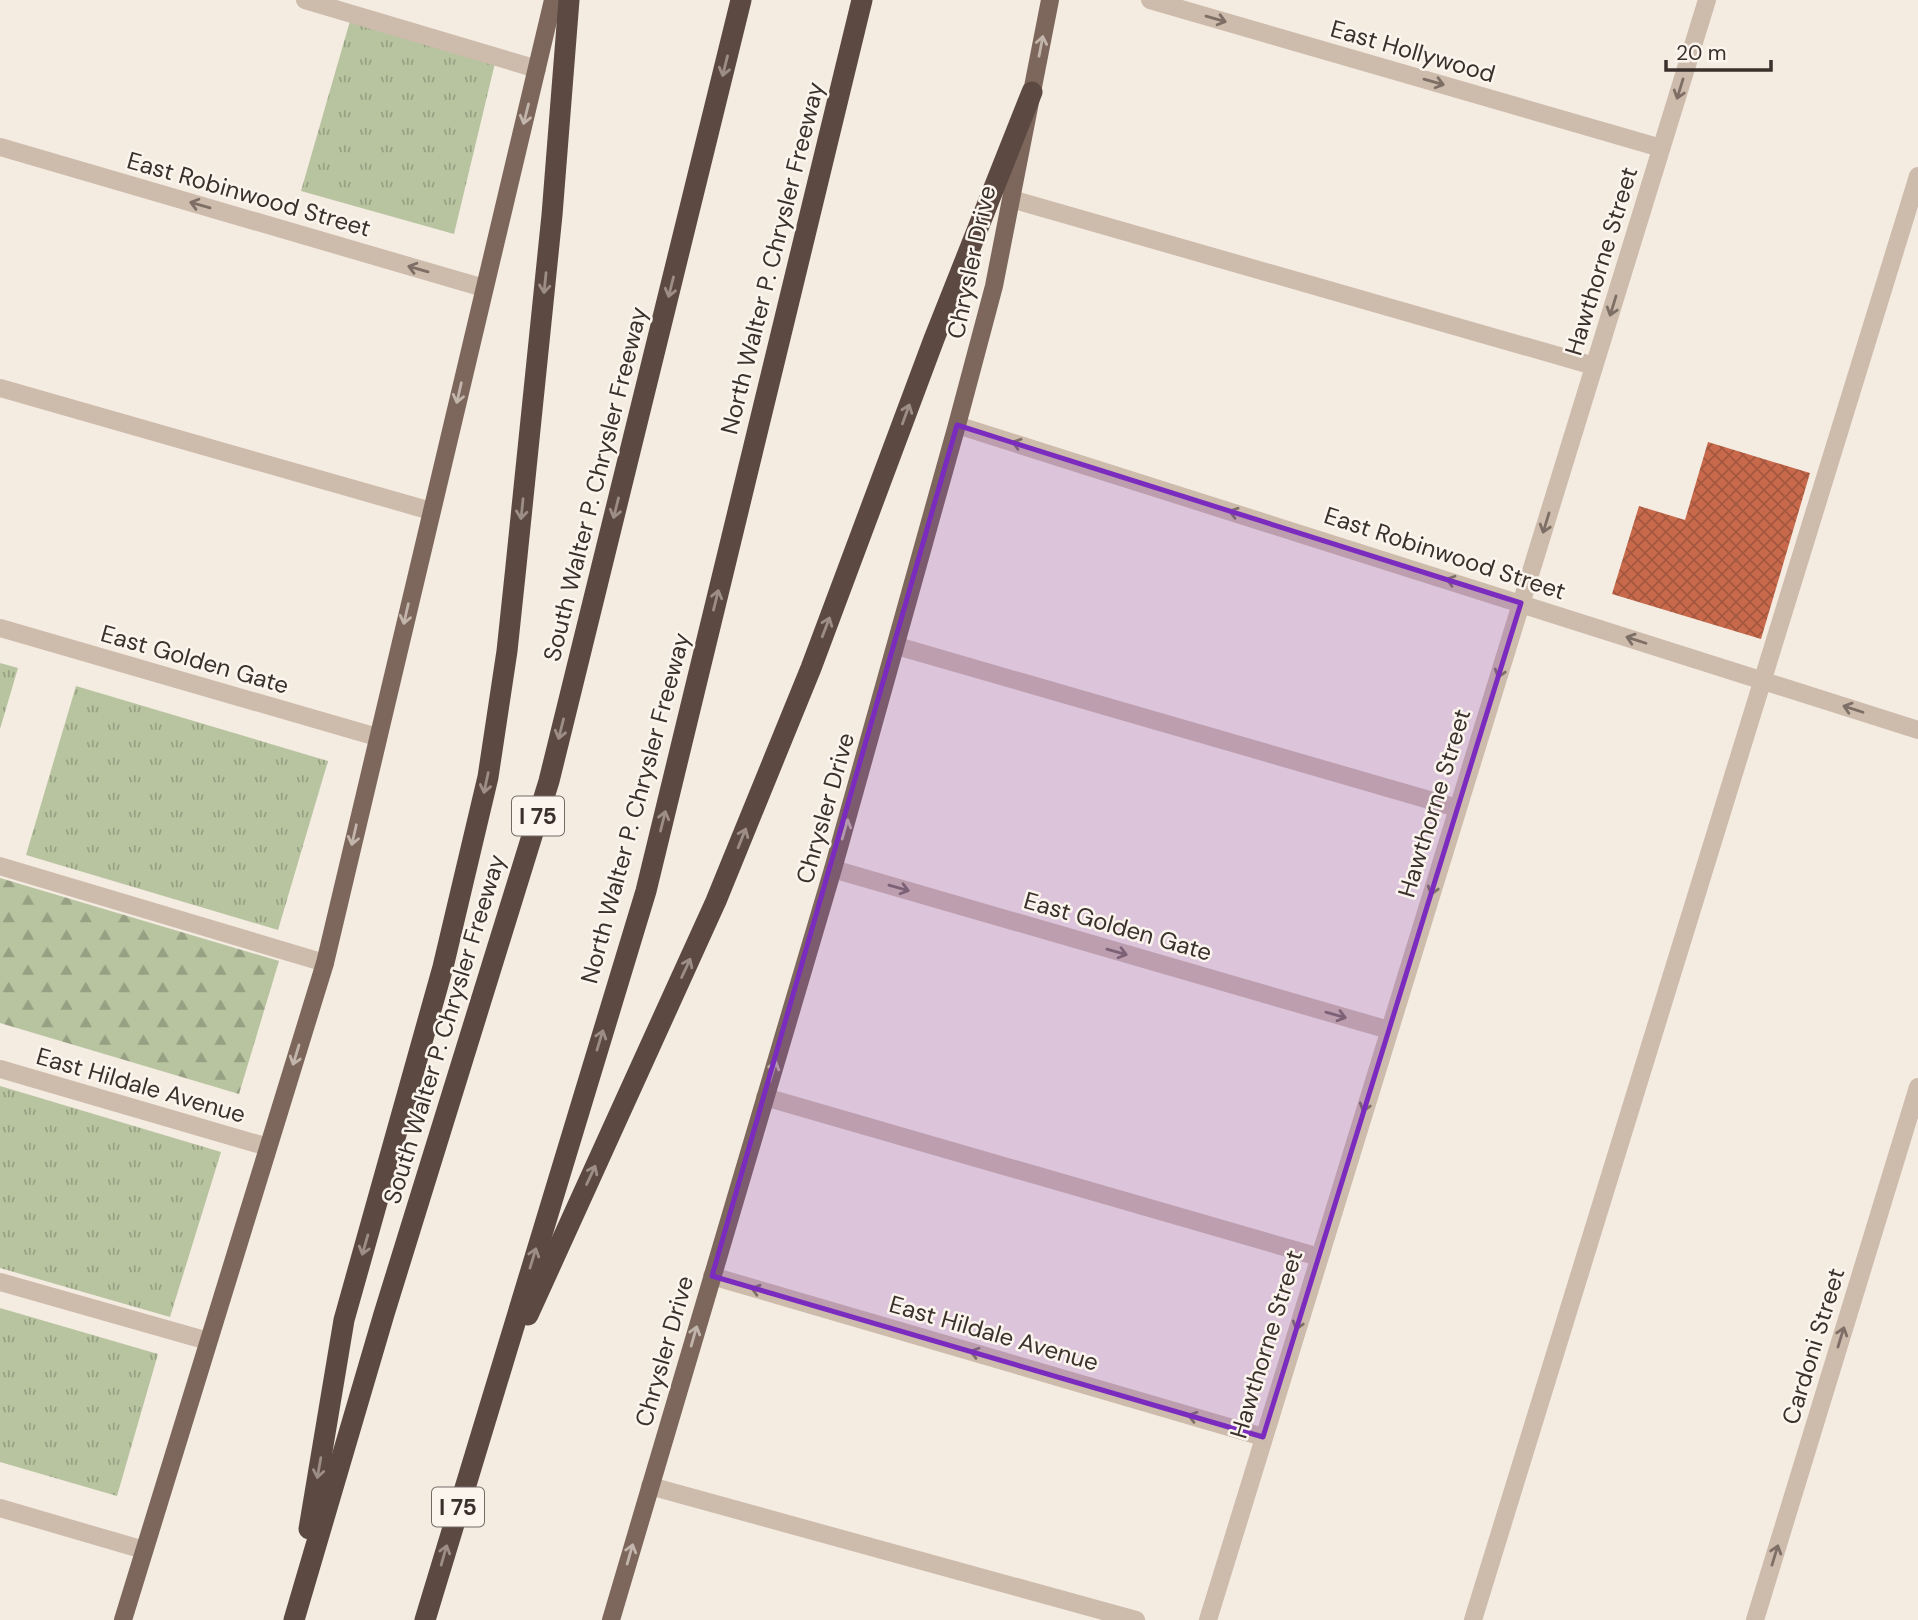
<svg xmlns="http://www.w3.org/2000/svg" width="1918" height="1620" font-family="'DM Sans',sans-serif">
  <style>
    .grass { fill: url(#grass-tufts) }
    .forest { fill: url(#forest-firs) }
    .building { fill: url(#building-cross-hatch) }
    .lines { fill: none; stroke-linecap: round; stroke-linejoin: round }
    .minor { stroke: #cdbbac; stroke-width: 18 }
    .major { stroke: #7d675c; stroke-width: 18 }
    .highway { stroke: #5c4a42; stroke-width: 21 }
    .oneway { stroke: #7d6f65 }
    .oneway2 { stroke: #c2b5ac }
    .oneway3 { stroke: #9c8e87 }
    .marked { fill: #7b2cbf; fill-opacity: 0.2; stroke: #7b2cbf; stroke-width: 5; stroke-linejoin: round }
    .labels { text-anchor: middle; dominant-baseline: central; stroke-width: 5; stroke-linejoin: round; paint-order: stroke }
    .shield { fill: #fbf5ee; stroke: #756b66; stroke-width: 2 }
    .shield-label { font-size: 23px; font-weight: bold; fill: #3b302b }
    .street-label { font-size: 24px; fill: #3b302b; stroke: #fbf5ee }
  </style>
  <defs>
    <pattern id="grass-tufts" width="24" height="20" patternUnits="userSpaceOnUse" patternTransform="scale(1.75)"><rect width="24" height="20" fill="#b8c4a0"/><path d="M3 7l-1-3M5 7V3M7 7l1-3M15 17l-1-3M17 17v-4M19 17l1-3" fill="none" stroke="#97a083"/></pattern>
    <pattern id="forest-firs" width="22" height="20" patternUnits="userSpaceOnUse" patternTransform="scale(1.75)"><rect width="22" height="20" fill="#b8c4a0"/><path d="M5 1l3.5 6h-7zM16 11l3.5 6h-7z" fill="#97a083"/></pattern>
    <pattern id="building-cross-hatch" width="8" height="8" patternUnits="userSpaceOnUse" patternTransform="scale(1.75)"><rect width="8" height="8" fill="#c8694b"/><path d="M0 0l8 8M0 8l8-8" fill="none" stroke="#a4573f"/></pattern>
  </defs>
  <rect width="100%" height="100%" fill="#f4ebe1"/>
  <!-- grass -->
  <g class="grass">
    <polygon points="350,21 495,63 454,234 301,191"/>
    <polygon points="0,663 18,668 0,729"/>
    <polygon points="76,686 328,761 278,930 26,855"/>
    <polygon points="0,1086 221,1152 170,1317 0,1268"/>
    <polygon points="0,1308 158,1354 117,1496 0,1462"/>
  </g>
  <!-- forest -->
  <polygon class="forest" points="0,878 279,961 239,1094 0,1023"/>
  <!-- building -->
  <polygon class="building" points="1708,442 1810,473 1761,639 1612,594 1639,506 1685,520"/>
  <g class="lines">
    <!-- minor -->
    <g class="minor">
      <polyline points="305,0 537,69"/>
      <polyline points="1150,0 1661,148"/>
      <polyline points="0,147 484,288"/>
      <polyline points="1011,199 1594,366"/>
      <polyline points="0,388 431,511"/>
      <polyline points="957,425 1918,730"/>
      <polyline points="0,628 377,737"/>
      <polyline points="897,646 1457,808"/>
      <polyline points="0,866 325,963"/>
      <polyline points="833,869 1389,1030"/>
      <polyline points="0,1069 268,1147"/>
      <polyline points="765,1097 1319,1257"/>
      <polyline points="712,1276 1263,1437"/>
      <polyline points="0,1282 208,1341"/>
      <polyline points="650,1486 1136,1620"/>
      <polyline points="0,1508 144,1550"/>
      <polyline points="1208,1620 1707,0"/>
      <polyline points="1473,1620 1918,176"/>
      <polyline points="1755,1620 1918,1087"/>
    </g>
    <!-- major -->
    <g class="major">
      <polyline points="123,1620 325,963 553,0"/>
      <polyline points="611,1620 833,869 957,425 994,286 1050,0"/>
    </g>
    <!-- highway -->
    <g class="highway">
      <polyline points="528,1315 716,901 811,668 934,339 1032,92"/>
      <polyline points="309,1529 344,1320 443,967 488,777 507,651 516,566 552,215 569,0"/>
      <polyline points="294,1620 384,1314 549,781 741,0"/>
      <polyline points="425,1620 646,891 862,0"/>
    </g>
  </g>
  <!-- one-way arrows -->
  <defs><path id="oneway-shaft" d="M-6 0H5M1.5-3L5.5 0L1.5 3" fill="none" stroke-width="1.6" stroke-linecap="round" stroke-linejoin="round" transform="scale(1.75)"/></defs>
  <g class="oneway">
    <use href="#oneway-shaft" transform="translate(1216 19) rotate(16)"/>
    <use href="#oneway-shaft" transform="translate(1434 82) rotate(16)"/>
    <use href="#oneway-shaft" transform="translate(1680 89) rotate(107)"/>
    <use href="#oneway-shaft" transform="translate(200 205) rotate(-164)"/>
    <use href="#oneway-shaft" transform="translate(418 269) rotate(-164)"/>
    <use href="#oneway-shaft" transform="translate(1613 306) rotate(107)"/>
    <use href="#oneway-shaft" transform="translate(1022 445) rotate(-163)"/>
    <use href="#oneway-shaft" transform="translate(1239 514) rotate(-163)"/>
    <use href="#oneway-shaft" transform="translate(1546 523) rotate(107)"/>
    <use href="#oneway-shaft" transform="translate(1456 582) rotate(-163)"/>
    <use href="#oneway-shaft" transform="translate(1636 640) rotate(-162)"/>
    <use href="#oneway-shaft" transform="translate(1501 668) rotate(107)"/>
    <use href="#oneway-shaft" transform="translate(1853 709) rotate(-162)"/>
    <use href="#oneway-shaft" transform="translate(1434 885) rotate(107)"/>
    <use href="#oneway-shaft" transform="translate(899 888) rotate(16)"/>
    <use href="#oneway-shaft" transform="translate(1117 952) rotate(16)"/>
    <use href="#oneway-shaft" transform="translate(1336 1015) rotate(16)"/>
    <use href="#oneway-shaft" transform="translate(1366 1102) rotate(107)"/>
    <use href="#oneway-shaft" transform="translate(761 1291) rotate(-163)"/>
    <use href="#oneway-shaft" transform="translate(1299 1320) rotate(107)"/>
    <use href="#oneway-shaft" transform="translate(1841 1337) rotate(-73)"/>
    <use href="#oneway-shaft" transform="translate(980 1354) rotate(-164)"/>
    <use href="#oneway-shaft" transform="translate(1198 1418) rotate(-164)"/>
    <use href="#oneway-shaft" transform="translate(1775 1555) rotate(-73)"/>
  </g>
  <g class="oneway2">
    <use href="#oneway-shaft" transform="translate(1041 46) rotate(-79)"/>
    <use href="#oneway-shaft" transform="translate(526 114) rotate(104)"/>
    <use href="#oneway-shaft" transform="translate(459 393) rotate(103)"/>
    <use href="#oneway-shaft" transform="translate(406 614) rotate(103)"/>
    <use href="#oneway-shaft" transform="translate(845 829) rotate(-74)"/>
    <use href="#oneway-shaft" transform="translate(354 835) rotate(103)"/>
    <use href="#oneway-shaft" transform="translate(296 1055) rotate(107)"/>
    <use href="#oneway-shaft" transform="translate(773 1071) rotate(-73)"/>
    <use href="#oneway-shaft" transform="translate(694 1336) rotate(-74)"/>
    <use href="#oneway-shaft" transform="translate(630 1554) rotate(-74)"/>
  </g>
  <g class="oneway3">
    <use href="#oneway-shaft" transform="translate(725 66) rotate(104)"/>
    <use href="#oneway-shaft" transform="translate(545 283) rotate(96)"/>
    <use href="#oneway-shaft" transform="translate(671 287) rotate(104)"/>
    <use href="#oneway-shaft" transform="translate(906 414) rotate(-70)"/>
    <use href="#oneway-shaft" transform="translate(616 508) rotate(104)"/>
    <use href="#oneway-shaft" transform="translate(522 509) rotate(96)"/>
    <use href="#oneway-shaft" transform="translate(716 600) rotate(-76)"/>
    <use href="#oneway-shaft" transform="translate(826 627) rotate(-69)"/>
    <use href="#oneway-shaft" transform="translate(561 729) rotate(104)"/>
    <use href="#oneway-shaft" transform="translate(486 783) rotate(102)"/>
    <use href="#oneway-shaft" transform="translate(663 821) rotate(-76)"/>
    <use href="#oneway-shaft" transform="translate(742 838) rotate(-68)"/>
    <use href="#oneway-shaft" transform="translate(686 968) rotate(-65)"/>
    <use href="#oneway-shaft" transform="translate(600 1040) rotate(-73)"/>
    <use href="#oneway-shaft" transform="translate(591 1175) rotate(-65)"/>
    <use href="#oneway-shaft" transform="translate(365 1245) rotate(106)"/>
    <use href="#oneway-shaft" transform="translate(533 1258) rotate(-73)"/>
    <use href="#oneway-shaft" transform="translate(319 1468) rotate(100)"/>
    <use href="#oneway-shaft" transform="translate(444 1555) rotate(-74)"/>
  </g>
  <!-- marked area -->
  <path class="marked" d="M957,425L1521,603L1263,1437L712,1276Z"/>
  <g class="labels">
    <!-- shield labels -->
    <g class="shield">
      <rect x="512" y="796.5" width="52" height="39" rx="5"/>
      <rect x="432" y="1487.5" width="52" height="39" rx="5"/>
    </g>
    <g class="shield-label">
      <text x="538" y="816">I 75</text>
      <text x="458" y="1507">I 75</text>
    </g>
    <!-- street labels -->
    <g class="street-label">
      <text transform="translate(1413 51) rotate(16)">East Hollywood</text>
      <text transform="translate(249 194) rotate(16)">East Robinwood Street</text>
      <text transform="translate(772 258) rotate(-76)">North Walter P. Chrysler Freeway</text>
      <text transform="translate(1601 261) rotate(-73)">Hawthorne Street</text>
      <text transform="translate(971 262) rotate(-78)">Chrysler Drive</text>
      <text transform="translate(595 484) rotate(-76)">South Walter P. Chrysler Freeway</text>
      <text transform="translate(1445 553) rotate(18)">East Robinwood Street</text>
      <text transform="translate(195 659) rotate(16)">East Golden Gate</text>
      <text transform="translate(1434 803) rotate(-73)">Hawthorne Street</text>
      <text transform="translate(635 808) rotate(-75)">North Walter P. Chrysler Freeway</text>
      <text transform="translate(825 808) rotate(-74)">Chrysler Drive</text>
      <text transform="translate(1118 926) rotate(16)">East Golden Gate</text>
      <text transform="translate(444 1029) rotate(-73)">South Walter P. Chrysler Freeway</text>
      <text transform="translate(141 1085) rotate(16)">East Hildale Avenue</text>
      <text transform="translate(994 1333) rotate(16)">East Hildale Avenue</text>
      <text transform="translate(1266 1344) rotate(-73)">Hawthorne Street</text>
      <text transform="translate(1813 1346) rotate(-73)">Cardoni Street</text>
      <text transform="translate(664 1351) rotate(-74)">Chrysler Drive</text>
    </g>
  </g>
  <!-- scale -->
  <path d="M1666 60v10h105v-10" fill="none" stroke="#3b302b" stroke-width="3.5"/>
  <text x="1676" y="60" font-size="21" fill="#3b302b" stroke="#fbf5ee" stroke-width="5" paint-order="stroke">20 m</text>
</svg>
